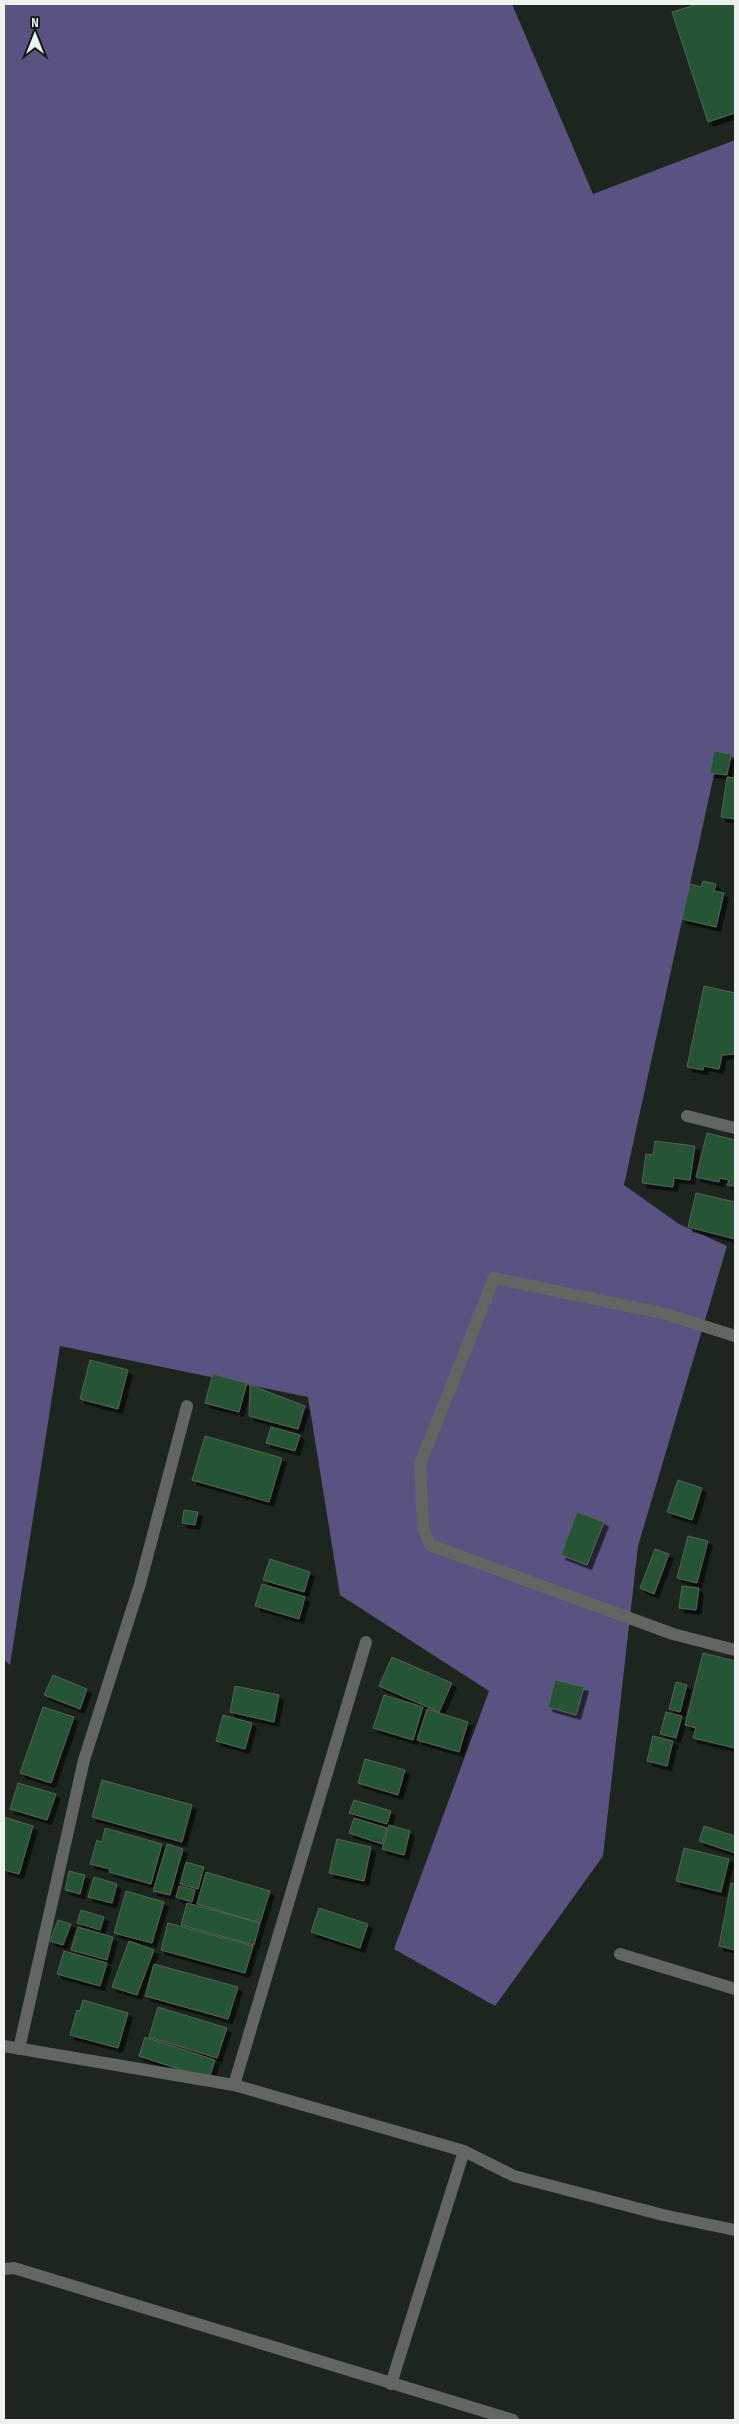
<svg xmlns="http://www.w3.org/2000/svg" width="739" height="2424" font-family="'Sofia Sans Condensed',sans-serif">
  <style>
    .forest { fill: #595381 }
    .building { fill: #255535; stroke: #576059; filter: url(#shadow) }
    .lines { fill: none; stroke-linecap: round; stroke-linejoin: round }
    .street { stroke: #626663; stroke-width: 12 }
  </style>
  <defs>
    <filter id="shadow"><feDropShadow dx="4.5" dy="4.5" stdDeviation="0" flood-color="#0009"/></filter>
  </defs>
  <rect width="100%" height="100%" fill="#1d251f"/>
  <!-- forest -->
  <polygon class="forest" points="4,4 512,4 593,194 735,140 735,760 717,761 624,1185 679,1224 727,1246 638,1546 603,1856 495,2006 394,1949 489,1691 340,1595 308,1397 60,1346 10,1665 4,1660"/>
  <!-- building -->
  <g class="building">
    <polygon points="698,4 735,4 735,113 708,122 672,12"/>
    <polygon points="714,751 731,754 727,775 710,773"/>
    <polygon points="727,777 735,778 735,819 721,817"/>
    <polygon points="703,881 716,884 714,891 724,893 716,927 682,919 690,884 701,887"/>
    <polygon points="704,986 735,993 735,1054 722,1055 719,1069 704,1066 703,1070 687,1067"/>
    <polygon points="707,1133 735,1140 735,1186 727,1185 729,1180 720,1178 719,1182 696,1177"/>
    <polygon points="655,1141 695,1146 690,1180 674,1178 673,1187 642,1183 646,1154 653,1155"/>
    <polygon points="696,1193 735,1202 735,1239 688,1227"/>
    <polygon points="90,1360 128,1370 118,1409 80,1399"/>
    <polygon points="213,1374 247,1383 239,1412 205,1403"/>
    <polygon points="250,1385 305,1406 298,1429 249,1416"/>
    <polygon points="271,1427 300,1435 295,1451 266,1443"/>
    <polygon points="205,1436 282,1458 269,1502 192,1480"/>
    <polygon points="678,1480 702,1488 692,1520 667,1512"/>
    <polygon points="184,1510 198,1512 195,1525 182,1523"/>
    <polygon points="577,1512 604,1522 587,1565 561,1555"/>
    <polygon points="688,1536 708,1541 697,1583 677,1578"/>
    <polygon points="655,1549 669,1554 654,1594 640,1588"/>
    <polygon points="270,1559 310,1572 304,1592 263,1580"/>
    <polygon points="262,1584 305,1597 299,1619 255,1606"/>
    <polygon points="682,1586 699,1588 696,1610 679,1608"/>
    <polygon points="703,1653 735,1661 735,1748 693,1738 696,1728 685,1725"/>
    <polygon points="392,1657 452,1683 439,1712 379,1686"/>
    <polygon points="53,1675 87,1689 80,1709 44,1695"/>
    <polygon points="555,1680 584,1687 576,1715 548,1707"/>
    <polygon points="676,1682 687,1685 680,1712 669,1709"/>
    <polygon points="235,1686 279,1695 274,1722 230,1712"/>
    <polygon points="384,1695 423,1707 413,1740 373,1728"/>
    <polygon points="43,1707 74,1717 51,1783 20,1773"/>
    <polygon points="427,1709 468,1722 459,1752 417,1740"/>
    <polygon points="666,1712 682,1716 676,1738 660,1734"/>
    <polygon points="223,1715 252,1723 245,1749 216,1741"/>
    <polygon points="653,1736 673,1741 667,1766 647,1761"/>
    <polygon points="365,1759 405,1770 398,1795 358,1783"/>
    <polygon points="102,1780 192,1805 182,1842 92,1817"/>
    <polygon points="18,1783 56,1794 47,1820 10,1809"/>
    <polygon points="354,1800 391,1811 387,1824 349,1813"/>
    <polygon points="4,1817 33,1826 19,1874 4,1870"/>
    <polygon points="354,1818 387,1828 382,1844 349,1833"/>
    <polygon points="389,1825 410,1831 404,1855 382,1849"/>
    <polygon points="704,1826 735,1836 735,1853 699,1841"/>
    <polygon points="105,1828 162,1844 151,1884 109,1872 110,1869 90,1864 97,1840 102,1842"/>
    <polygon points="337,1839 371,1847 364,1881 329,1873"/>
    <polygon points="167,1844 183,1849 170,1895 153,1891"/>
    <polygon points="684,1848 729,1859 721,1892 676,1881"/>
    <polygon points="186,1862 204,1867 198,1889 180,1884"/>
    <polygon points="69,1871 85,1875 80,1894 65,1890"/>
    <polygon points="206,1872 270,1891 260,1923 197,1904"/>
    <polygon points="94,1877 117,1884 112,1903 88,1897"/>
    <polygon points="731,1883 735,1884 735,1950 719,1946"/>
    <polygon points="179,1886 195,1890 192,1902 176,1897"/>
    <polygon points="126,1891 164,1902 152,1943 114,1933"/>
    <polygon points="187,1903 260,1923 254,1945 181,1925"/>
    <polygon points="319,1908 368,1924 360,1948 311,1932"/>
    <polygon points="81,1910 104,1917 100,1930 77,1923"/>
    <polygon points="58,1920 71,1924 63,1945 50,1941"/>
    <polygon points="168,1923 253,1946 245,1973 161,1950"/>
    <polygon points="78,1927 113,1937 107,1960 71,1950"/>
    <polygon points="129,1941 154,1950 137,1995 112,1987"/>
    <polygon points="64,1951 107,1963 100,1986 57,1974"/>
    <polygon points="154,1964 238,1987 228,2019 145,1996"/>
    <polygon points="83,2000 128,2013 118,2048 70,2035 77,2010 80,2011"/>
    <polygon points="158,2007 227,2028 217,2058 149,2037"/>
    <polygon points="145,2037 215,2060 209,2079 139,2056"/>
  </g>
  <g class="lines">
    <!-- street -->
    <g class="street">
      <polyline points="687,1116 735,1128"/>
      <polyline points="735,1336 666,1314 494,1278 420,1464 423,1527 430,1545 673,1634 735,1650"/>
      <polyline points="620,1954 735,1989"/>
      <polyline points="4,2046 234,2085 464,2151 514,2176 663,2215 735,2230"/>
      <polyline points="19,2049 84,1760 140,1584 187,1406"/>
      <polyline points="234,2085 366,1642"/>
      <polyline points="4,2269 14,2268 513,2420"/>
      <polyline points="391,2384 464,2151"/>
    </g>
  </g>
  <!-- border -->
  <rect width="739" height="2424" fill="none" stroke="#ecf2ee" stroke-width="10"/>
  <!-- north arrow -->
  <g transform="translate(35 35)" stroke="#141b16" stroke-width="4" paint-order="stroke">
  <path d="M0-4L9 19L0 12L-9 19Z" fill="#ecf2ee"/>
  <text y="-8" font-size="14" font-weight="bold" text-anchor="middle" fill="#ecf2ee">N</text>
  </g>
</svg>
